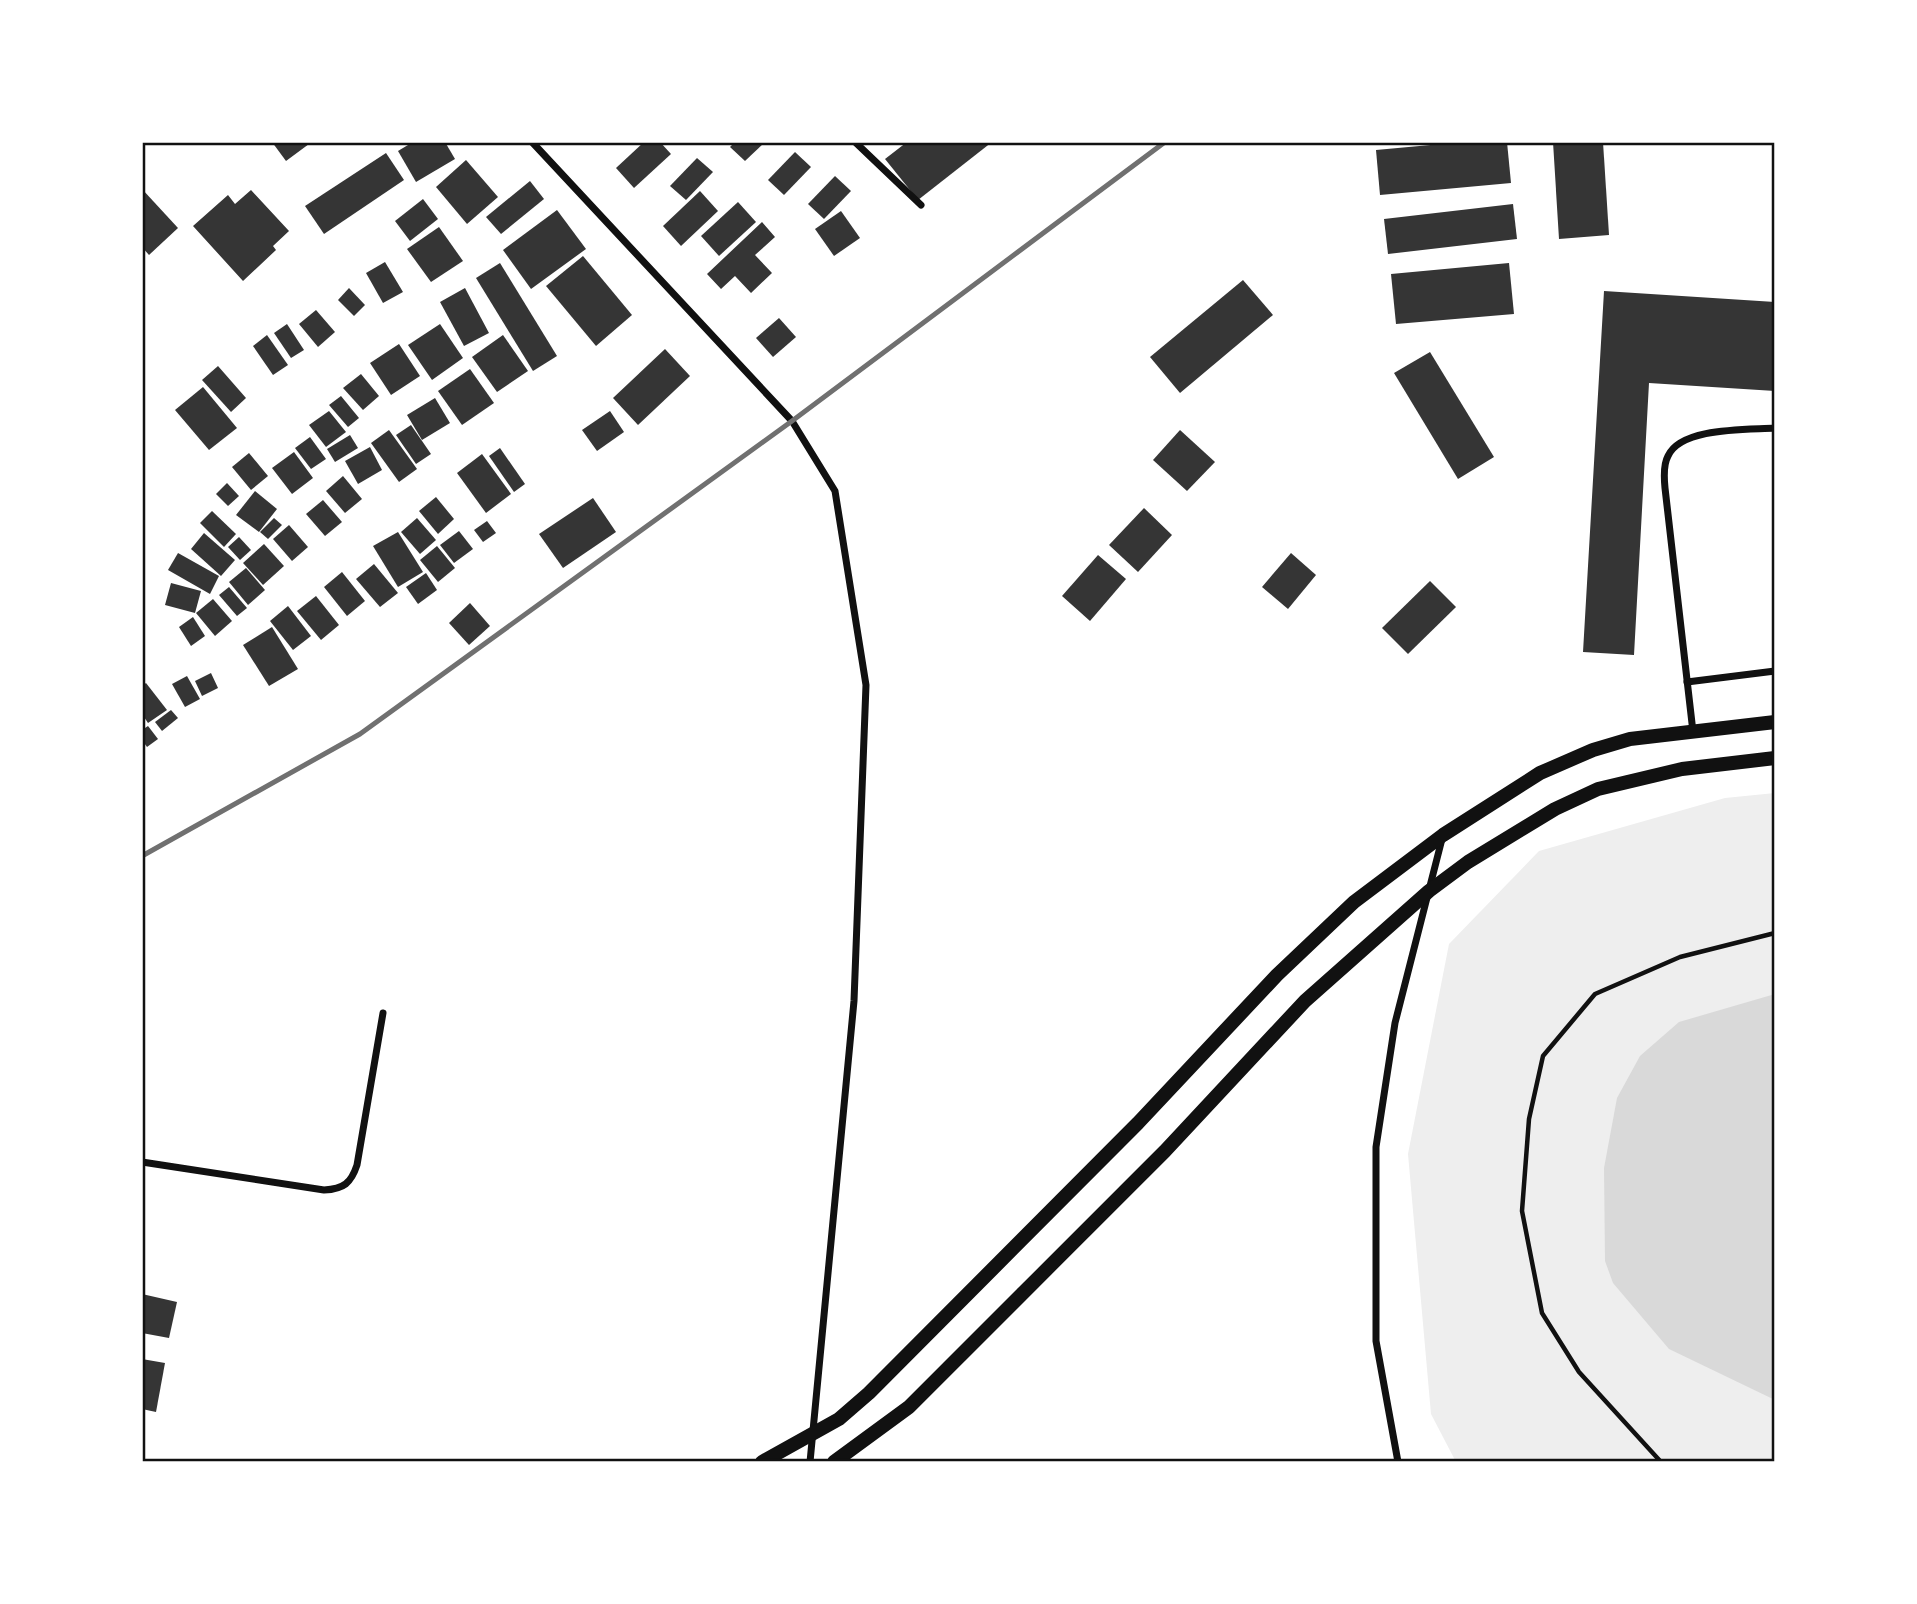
<svg xmlns="http://www.w3.org/2000/svg" width="1917" height="1604" font-family="Inter,sans-serif">
  <style>
    .green { fill: #eee }
    .water { fill: #d9d9d9 }
    .building { fill: #353535 }
    .lines { fill: none; stroke-linecap: round; stroke-linejoin: round }
    .path { stroke: #111; stroke-width: 4.5 }
    .minor { stroke: #111; stroke-width: 7 }
    .secondary { stroke: #111; stroke-width: 14 }
    .rail { stroke: #707070; stroke-width: 5 }
    .neatline { fill: none; stroke: #111; stroke-width: 2.5 }
  </style>
  <rect width="100%" height="100%" fill="#fff"/>
  <!-- green -->
  <polygon class="green" points="1775,793 1775,1462 1456,1462 1431,1414 1408,1154 1449,944 1539,851 1725,798"/>
  <!-- water -->
  <polygon class="water" points="1775,994 1775,1400 1669,1349 1613,1283 1605,1261 1604,1168 1617,1098 1640,1056 1679,1022"/>
  <!-- building -->
  <g class="building">
    <polygon points="272,142 307,142 309,144 286,161"/>
    <polygon points="413,142 445,142 455,159 416,182 398,151"/>
    <polygon points="644,142 660,142 671,154 634,188 616,168"/>
    <polygon points="735,142 765,142 745,161 730,147"/>
    <polygon points="907,142 992,142 918,200 885,159"/>
    <polygon points="1463,142 1507,142 1511,183 1380,195 1376,150"/>
    <polygon points="1553,142 1603,142 1609,235 1559,239"/>
    <polygon points="795,152 811,167 784,195 768,180"/>
    <polygon points="386,153 404,180 324,234 305,206"/>
    <polygon points="697,158 713,172 686,200 670,186"/>
    <polygon points="466,160 498,197 467,224 436,187"/>
    <polygon points="835,176 851,191 824,219 808,204"/>
    <polygon points="530,181 544,199 501,234 486,217"/>
    <polygon points="142,189 178,228 149,255 142,247"/>
    <polygon points="251,190 289,231 273,246 276,250 243,281 193,226 228,195 235,204"/>
    <polygon points="700,191 718,211 681,246 663,226"/>
    <polygon points="423,199 438,219 410,241 395,221"/>
    <polygon points="738,202 756,222 719,256 701,236"/>
    <polygon points="1513,204 1517,239 1388,254 1384,219"/>
    <polygon points="557,210 586,249 531,289 503,250"/>
    <polygon points="841,211 860,238 834,256 815,229"/>
    <polygon points="762,222 775,237 755,255 772,273 751,293 735,276 721,289 707,274"/>
    <polygon points="439,227 463,261 431,282 407,249"/>
    <polygon points="583,256 632,315 596,346 546,286"/>
    <polygon points="385,262 403,292 383,303 366,273"/>
    <polygon points="500,263 557,356 533,371 476,278"/>
    <polygon points="1509,263 1514,314 1396,324 1391,274"/>
    <polygon points="1243,280 1273,315 1180,393 1150,357"/>
    <polygon points="349,288 365,305 354,316 338,300"/>
    <polygon points="465,288 489,333 464,346 440,302"/>
    <polygon points="1604,291 1775,302 1775,391 1649,383 1634,655 1583,652"/>
    <polygon points="316,310 335,332 318,347 299,324"/>
    <polygon points="779,318 796,337 773,357 756,338"/>
    <polygon points="287,324 304,350 291,358 274,333"/>
    <polygon points="440,324 463,358 432,380 408,345"/>
    <polygon points="267,335 288,365 273,375 253,346"/>
    <polygon points="503,335 528,371 497,392 472,357"/>
    <polygon points="399,344 420,376 391,395 370,363"/>
    <polygon points="665,349 690,376 638,425 613,398"/>
    <polygon points="1430,352 1494,457 1458,479 1394,373"/>
    <polygon points="218,366 246,398 231,412 202,380"/>
    <polygon points="470,369 494,403 462,425 438,391"/>
    <polygon points="361,374 379,396 363,410 343,388"/>
    <polygon points="203,387 237,428 209,450 175,410"/>
    <polygon points="341,396 359,418 348,427 329,405"/>
    <polygon points="435,398 450,423 422,440 407,415"/>
    <polygon points="329,411 346,432 326,447 309,425"/>
    <polygon points="610,411 624,432 597,451 582,430"/>
    <polygon points="411,425 431,454 416,464 396,435"/>
    <polygon points="389,430 417,469 399,482 371,443"/>
    <polygon points="1180,430 1215,462 1187,491 1153,460"/>
    <polygon points="350,435 358,448 335,462 327,449"/>
    <polygon points="310,437 326,459 311,469 295,448"/>
    <polygon points="370,447 382,470 358,484 345,461"/>
    <polygon points="500,448 525,484 514,492 489,456"/>
    <polygon points="294,452 313,478 292,494 272,468"/>
    <polygon points="249,453 268,476 251,490 232,467"/>
    <polygon points="482,454 511,494 486,513 457,473"/>
    <polygon points="343,476 362,499 345,513 326,491"/>
    <polygon points="227,483 239,496 228,506 216,494"/>
    <polygon points="255,491 277,509 259,532 236,515"/>
    <polygon points="436,497 454,519 438,534 419,511"/>
    <polygon points="593,498 616,532 563,568 539,534"/>
    <polygon points="323,500 342,522 325,536 306,514"/>
    <polygon points="1144,508 1172,535 1138,572 1109,545"/>
    <polygon points="212,511 236,534 224,547 200,523"/>
    <polygon points="274,518 282,525 268,539 260,532"/>
    <polygon points="417,518 436,540 420,554 401,532"/>
    <polygon points="487,521 496,533 483,542 474,530"/>
    <polygon points="289,525 308,547 292,561 273,539"/>
    <polygon points="459,531 473,549 454,563 440,545"/>
    <polygon points="398,532 423,572 398,587 373,546"/>
    <polygon points="204,533 235,560 221,576 191,549"/>
    <polygon points="239,537 251,550 240,560 228,547"/>
    <polygon points="264,544 284,566 263,585 243,563"/>
    <polygon points="437,546 455,568 438,582 420,560"/>
    <polygon points="178,553 219,576 210,594 168,570"/>
    <polygon points="1291,553 1316,575 1288,609 1262,587"/>
    <polygon points="1098,555 1126,579 1090,621 1062,596"/>
    <polygon points="374,564 398,593 380,607 356,579"/>
    <polygon points="246,568 265,590 248,605 229,582"/>
    <polygon points="342,572 365,601 347,616 324,587"/>
    <polygon points="426,573 437,590 418,604 406,587"/>
    <polygon points="1430,581 1456,607 1408,654 1382,628"/>
    <polygon points="171,583 201,591 195,613 165,605"/>
    <polygon points="229,587 247,608 237,616 219,595"/>
    <polygon points="316,596 339,625 321,640 297,611"/>
    <polygon points="213,599 232,621 215,636 196,613"/>
    <polygon points="470,603 490,626 469,645 449,623"/>
    <polygon points="288,606 311,636 293,650 270,621"/>
    <polygon points="193,617 205,636 191,646 179,627"/>
    <polygon points="272,627 298,669 269,686 243,645"/>
    <polygon points="211,673 218,688 202,696 195,681"/>
    <polygon points="187,676 200,699 185,707 172,684"/>
    <polygon points="146,683 167,710 148,723 142,714 142,686"/>
    <polygon points="171,710 178,718 162,731 155,722"/>
    <polygon points="148,726 158,739 147,747 142,740 142,730"/>
    <polygon points="142,1294 177,1302 169,1338 142,1333"/>
    <polygon points="142,1359 165,1363 156,1412 142,1409"/>
  </g>
  <g class="lines">
    <!-- path -->
    <polyline class="path" points="1661,1462 1579,1372 1542,1313 1522,1211 1529,1119 1543,1056 1595,994 1680,957 1775,933"/>
    <!-- minor -->
    <g class="minor">
      <polyline points="532,142 792,421 835,491 866,685 854,1001 810,1462"/>
      <polyline points="855,142 921,205"/>
      <polyline points="1687,682 1775,671"/>
      <path d="M1693,732L1665,488C1664,478 1663,465 1668,456C1681,427 1747,430 1775,428"/>
      <path d="M142,1162L324,1190C344,1189 351,1183 357,1165L383,1013"/>
      <polyline points="1398,1462 1376,1341 1376,1147 1395,1023 1442,839"/>
    </g>
    <!-- secondary -->
    <g class="secondary">
      <polyline points="762,1462 839,1419 869,1393 1138,1123 1277,975 1354,902 1443,835 1540,773 1593,750 1630,739 1775,722"/>
      <polyline points="834,1462 909,1407 1165,1151 1305,1001 1429,891 1468,862 1555,809 1598,789 1682,769 1775,758"/>
    </g>
    <!-- rail -->
    <polyline class="rail" points="142,856 360,734 792,421 1165,142"/>
  </g>
  <!-- border -->
  <rect width="1917" height="1604" fill="none" stroke="#ffffff" stroke-width="287"/>
  <rect x="144" y="144" width="1629" height="1316" class="neatline"/>
</svg>
